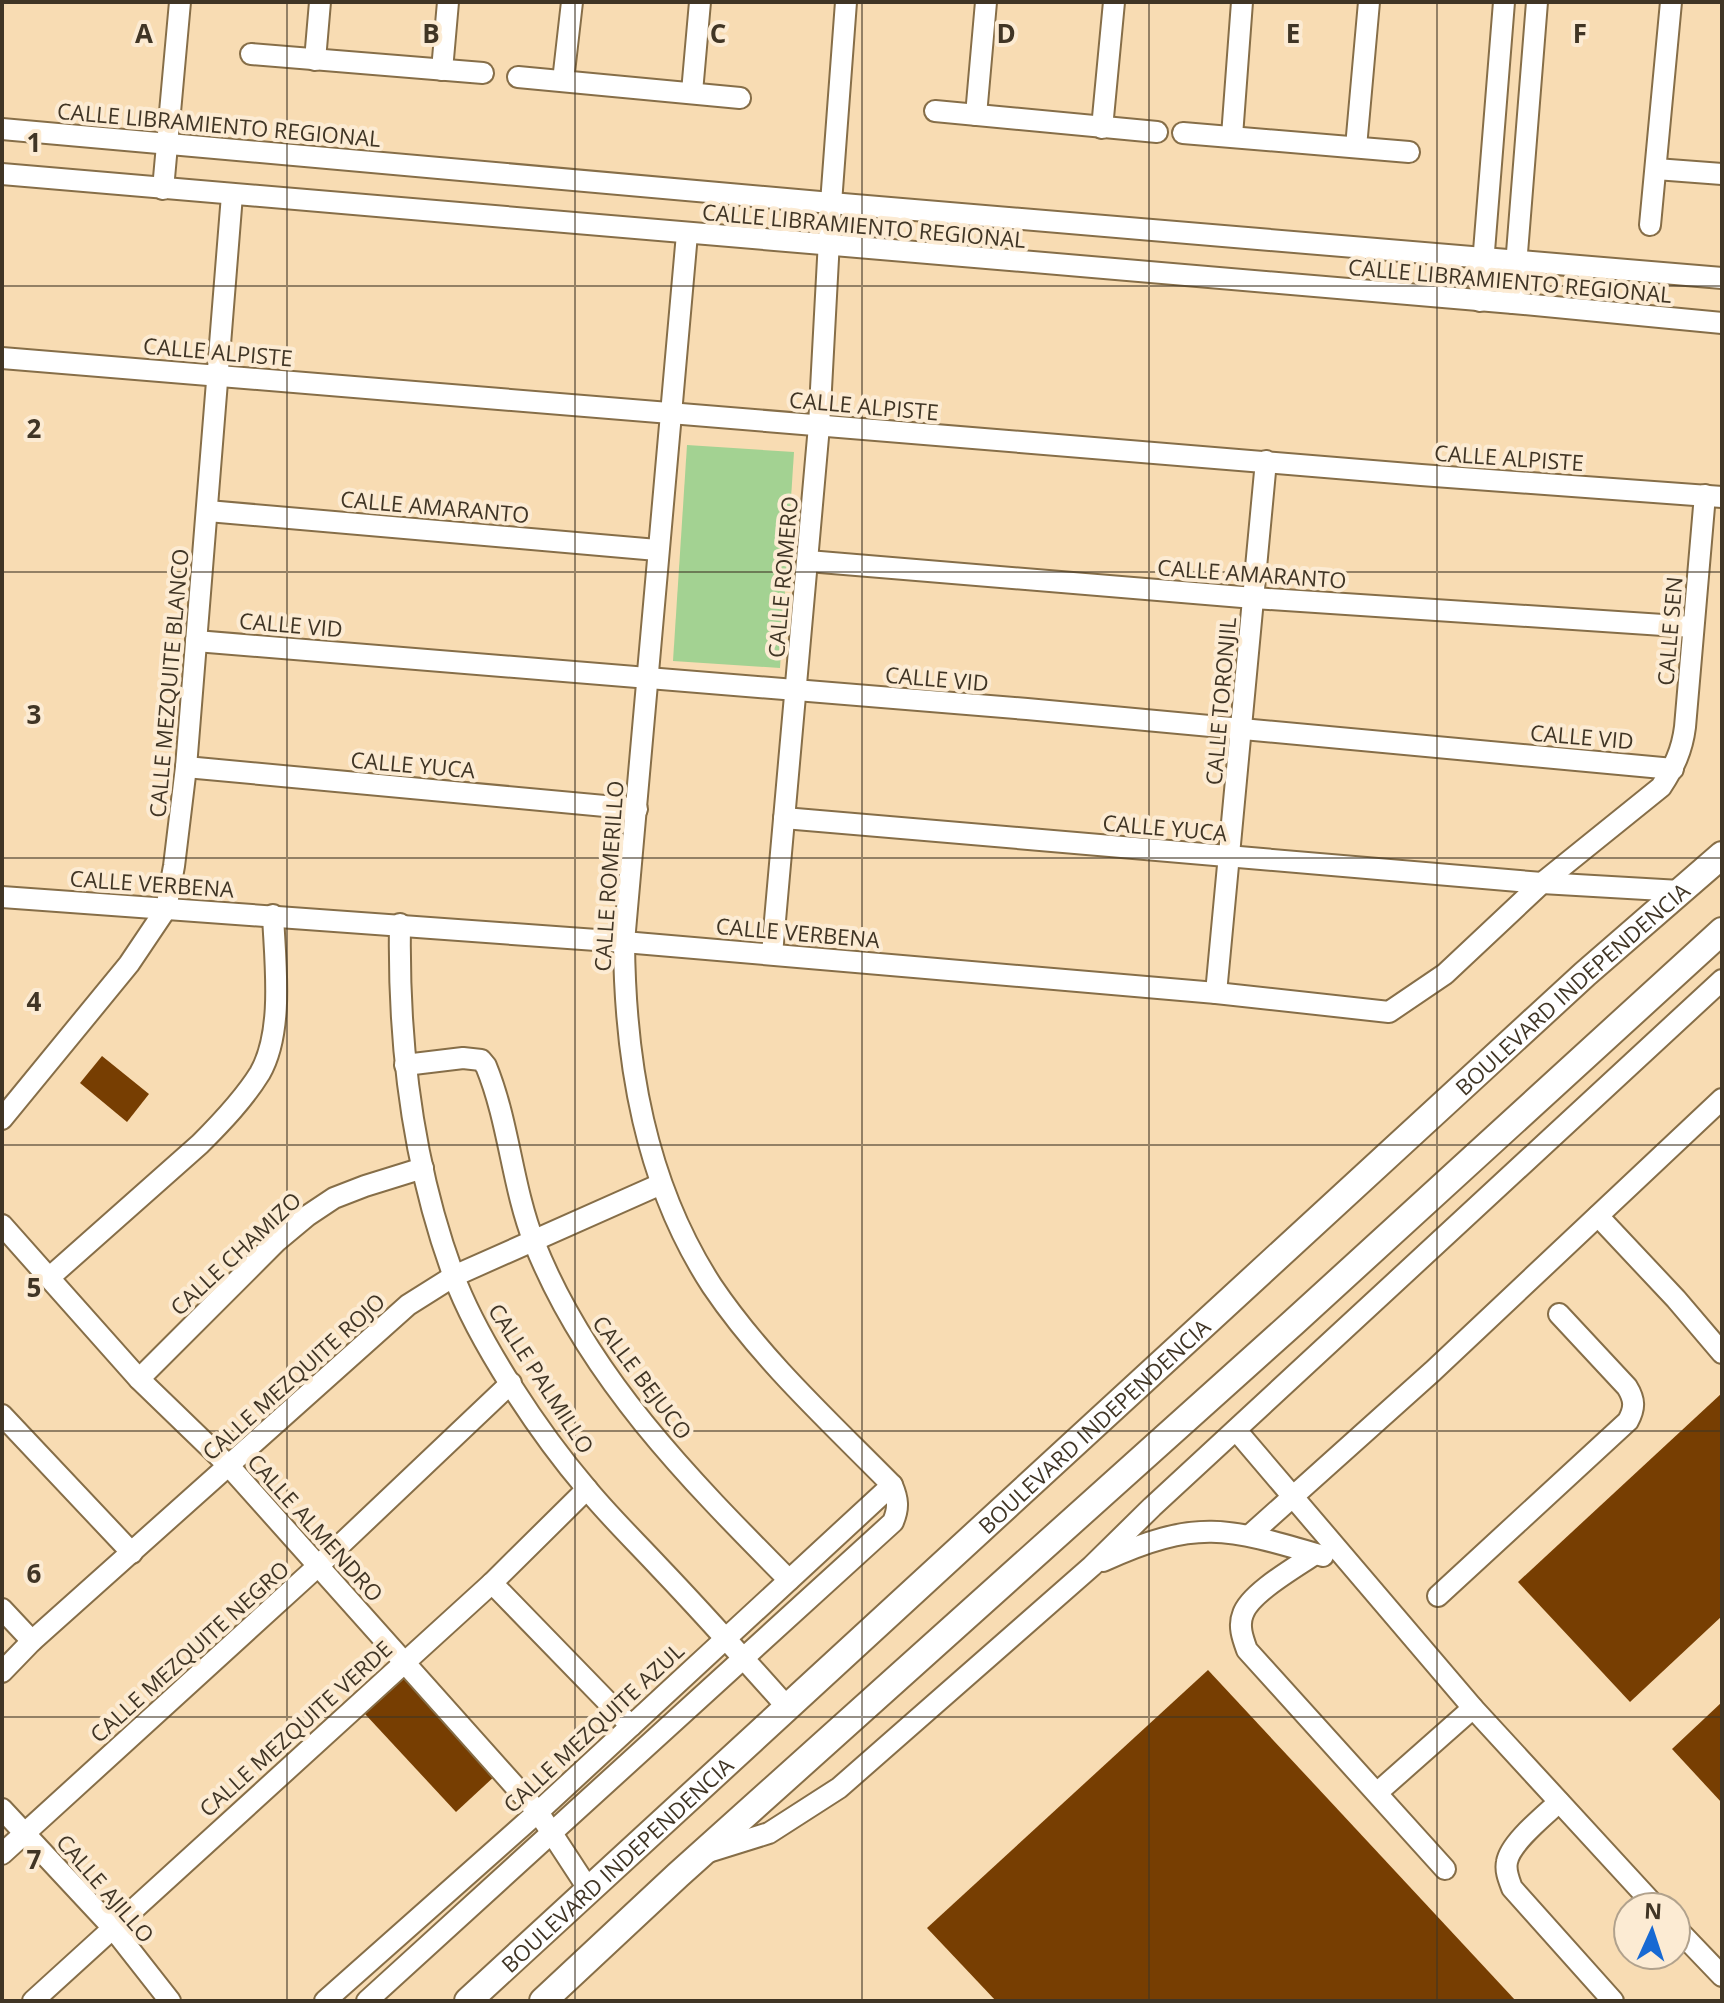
<svg xmlns="http://www.w3.org/2000/svg" width="1724" height="2003" font-family="'Open Sans',sans-serif">
  <style>
    .green { fill: #a3d292 }
    .building { fill: #773e02 }
    .lines { fill: none; stroke-linecap: round; stroke-linejoin: round }
    .minor-casing { stroke: #866e48; stroke-width: 24 }
    .major-casing { stroke: #866e48; stroke-width: 30 }
    .minor { stroke: #fff; stroke-width: 20 }
    .major { stroke: #fff; stroke-width: 26 }
    .grid { fill: none; stroke: #403525; stroke-width: 2; stroke-opacity: 0.55 }
    .labels { text-anchor: middle; dominant-baseline: central; stroke-width: 8; stroke-linejoin: round; paint-order: stroke }
    .street-label { font-size: 22px; fill: #403525; stroke: #fcebd3 }
    .grid-label { font-size: 26px; text-anchor: middle; font-weight: bold; fill: #403525; stroke: #fcebd3; stroke-width: 8; stroke-linejoin: round; paint-order: stroke }
  </style>
  <rect width="100%" height="100%" fill="#f8dcb3"/>
  <!-- green -->
  <polygon class="green" points="687,445 794,452 780,668 673,661"/>
  <!-- building -->
  <g class="building">
    <polygon points="102,1056 149,1094 127,1122 80,1083"/>
    <polygon points="1722,1393 1722,1616 1630,1702 1518,1582"/>
    <polygon points="1208,1670 1516,2001 996,2001 927,1928"/>
    <polygon points="407,1676 497,1774 456,1812 365,1714"/>
    <polygon points="1722,1702 1722,1803 1672,1749"/>
  </g>
  <g class="lines">
    <defs>
      <g id="minor">
        <polyline points="251,54 483,73"/>
        <polyline points="315,60 320,2"/>
        <polyline points="442,70 448,2"/>
        <polyline points="518,77 740,98"/>
        <polyline points="563,81 572,2"/>
        <polyline points="692,92 700,2"/>
        <polyline points="935,111 1157,132"/>
        <polyline points="976,115 986,2"/>
        <polyline points="1102,128 1114,2"/>
        <polyline points="2,129 831,203 1722,278"/>
        <polyline points="1183,133 1409,152"/>
        <polyline points="1232,136 1242,2"/>
        <polyline points="1356,147 1369,2"/>
        <polyline points="1656,169 1722,174"/>
        <polyline points="2,174 1513,303 1722,323"/>
        <polyline points="163,189 180,2"/>
        <polyline points="1650,225 1671,2"/>
        <polyline points="1480,301 1504,2"/>
        <polyline points="1513,303 1537,2"/>
        <polyline points="2,358 1421,475 1722,497"/>
        <polyline points="208,511 657,550"/>
        <polyline points="808,561 1254,598 1693,627"/>
        <polyline points="196,641 1027,709 1673,769"/>
        <polyline points="186,767 637,809"/>
        <polyline points="784,818 1542,883 1680,891"/>
        <path d="M2,897L624,942L1216,993L1389,1012L1445,974L1542,883L1661,787C1674,767 1682,751 1685,727L1705,495"/>
        <path d="M400,924C398,1042 412,1162 453,1274C478,1342 540,1434 587,1489C610,1517 636,1542 661,1569C704,1614 745,1660 787,1707"/>
        <polyline points="772,954 819,426 831,203 846,2"/>
        <polyline points="1216,993 1266,461"/>
        <path d="M405,1065L463,1058L481,1060L486,1066C509,1122 512,1186 534,1242C587,1376 689,1479 789,1580"/>
        <polyline points="2,1119 129,964 166,909 174,866 186,767 232,195"/>
        <polyline points="1598,1216 1676,1299 1722,1353"/>
        <polyline points="2,1225 139,1379 229,1466 538,1812 589,1890"/>
        <path d="M50,1277L200,1144C222,1122 244,1099 260,1073C284,1031 275,962 273,915"/>
        <polyline points="139,1379 277,1241 307,1216 334,1198 365,1186 423,1168"/>
        <polyline points="2,1415 132,1553"/>
        <polyline points="1236,1430 1473,1708 1656,1907"/>
        <polyline points="1250,1535 1433,1371 1722,1099"/>
        <path d="M1315,1554C1296,1567 1250,1593 1243,1614C1238,1626 1243,1639 1247,1650L1445,1869"/>
        <path d="M1103,1561C1197,1518 1228,1528 1323,1556"/>
        <polyline points="492,1583 631,1726"/>
        <path d="M1438,1596L1628,1421C1635,1408 1635,1400 1627,1387L1559,1314"/>
        <polyline points="2,1609 32,1641"/>
        <polyline points="2,1672 32,1641 408,1305 454,1276 661,1184"/>
        <polyline points="1378,1792 1473,1708"/>
        <path d="M1559,1802C1544,1816 1510,1843 1507,1862C1505,1871 1509,1880 1512,1888L1613,2001"/>
        <polyline points="2,1809 112,1927 170,2001"/>
        <polyline points="705,1853 769,1833 839,1788 1092,1566 1152,1507 1722,980"/>
        <polyline points="2,1854 318,1566 511,1383"/>
        <polyline points="1676,1928 1722,1976"/>
        <polyline points="33,2001 492,1583 587,1489"/>
        <polyline points="325,2001 538,1812 892,1485"/>
        <path d="M367,2001L893,1522C899,1508 898,1499 892,1485C830,1422 762,1360 712,1286C645,1183 625,1062 624,942L687,234"/>
      </g>
      <g id="major">
        <path id="s1" d="M468,2001L1585,974L1722,855"/>
        <polyline points="543,2001 678,1875 1294,1322 1722,931"/>
      </g>
    </defs>
    <!-- minor casing -->
    <use href="#minor" class="minor-casing"/>
    <!-- major casing -->
    <use href="#major" class="major-casing"/>
    <!-- minor -->
    <use href="#minor" class="minor"/>
    <!-- major -->
    <use href="#major" class="major"/>
  </g>
  <!-- grid -->
  <path class="grid" d="M287,2V2001M575,2V2001M862,2V2001M1149,2V2001M1437,2V2001M2,286H1722M2,572H1722M2,858H1722M2,1145H1722M2,1431H1722M2,1717H1722"/>
  <g class="labels">
    <!-- street labels -->
    <g class="street-label">
      <text transform="translate(219 124) rotate(5)">CALLE LIBRAMIENTO REGIONAL</text>
      <text transform="translate(864 225) rotate(5)">CALLE LIBRAMIENTO REGIONAL</text>
      <text transform="translate(1510 280) rotate(5)">CALLE LIBRAMIENTO REGIONAL</text>
      <text transform="translate(218 351) rotate(5)">CALLE ALPISTE</text>
      <text transform="translate(864 405) rotate(5)">CALLE ALPISTE</text>
      <text transform="translate(1509 457) rotate(4)">CALLE ALPISTE</text>
      <text transform="translate(435 506) rotate(5)">CALLE AMARANTO</text>
      <text transform="translate(1252 573) rotate(4)">CALLE AMARANTO</text>
      <text transform="translate(782 577) rotate(-85)">CALLE ROMERO</text>
      <text transform="translate(291 624) rotate(5)">CALLE VID</text>
      <text transform="translate(1669 631) rotate(-85)">CALLE SEN</text>
      <text transform="translate(937 678) rotate(5)">CALLE VID</text>
      <text transform="translate(168 683) rotate(-85)">CALLE MEZQUITE BLANCO</text>
      <text transform="translate(1220 701) rotate(-85)">CALLE TORONJIL</text>
      <text transform="translate(1582 736) rotate(5)">CALLE VID</text>
      <text transform="translate(413 764) rotate(5)">CALLE YUCA</text>
      <text transform="translate(1165 827) rotate(5)">CALLE YUCA</text>
      <text transform="translate(608 876) rotate(-86)">CALLE ROMERILLO</text>
      <text transform="translate(152 883) rotate(4)">CALLE VERBENA</text>
      <text transform="translate(798 932) rotate(5)">CALLE VERBENA</text>
      <text stroke="none"><textPath href="#s1" startOffset="1498">BOULEVARD INDEPENDENCIA</textPath></text>
      <text transform="translate(235 1253) rotate(-43)">CALLE CHAMIZO</text>
      <text transform="translate(293 1376) rotate(-42)">CALLE MEZQUITE ROJO</text>
      <text transform="translate(643 1377) rotate(53)">CALLE BEJUCO</text>
      <text transform="translate(542 1378) rotate(57)">CALLE PALMILLO</text>
      <text stroke="none"><textPath href="#s1" startOffset="850">BOULEVARD INDEPENDENCIA</textPath></text>
      <text transform="translate(316 1527) rotate(48)">CALLE ALMENDRO</text>
      <text transform="translate(189 1651) rotate(-42)">CALLE MEZQUITE NEGRO</text>
      <text transform="translate(593 1727) rotate(-43)">CALLE MEZQUITE AZUL</text>
      <text transform="translate(295 1728) rotate(-42)">CALLE MEZQUITE VERDE</text>
      <text stroke="none"><textPath href="#s1" startOffset="202">BOULEVARD INDEPENDENCIA</textPath></text>
      <text transform="translate(106 1888) rotate(49)">CALLE AJILLO</text>
    </g>
  </g>
  <g class="grid-label">
    <text x="144" y="43">A</text>
    <text x="431" y="43">B</text>
    <text x="718" y="43">C</text>
    <text x="1006" y="43">D</text>
    <text x="1293" y="43">E</text>
    <text x="1580" y="43">F</text>
    <text x="34" y="152">1</text>
    <text x="34" y="438">2</text>
    <text x="34" y="724">3</text>
    <text x="34" y="1011">4</text>
    <text x="34" y="1297">5</text>
    <text x="34" y="1583">6</text>
    <text x="34" y="1869">7</text>
  </g>
  <!-- border -->
  <rect width="1724" height="2003" fill="none" stroke="#403525" stroke-width="8"/>
  <!-- north arrow -->
  <g transform="translate(1652 1931) rotate(3)"><circle r="38" fill="#fcebd3" stroke="#b1a28d" stroke-width="2"/>
  <path d="M0-6L14 30L0 20L-14 30Z" fill="#1769d3"/>
  <text y="-12" font-size="22" font-weight="bold" text-anchor="middle" fill="#403525">N</text>
  </g>
</svg>
